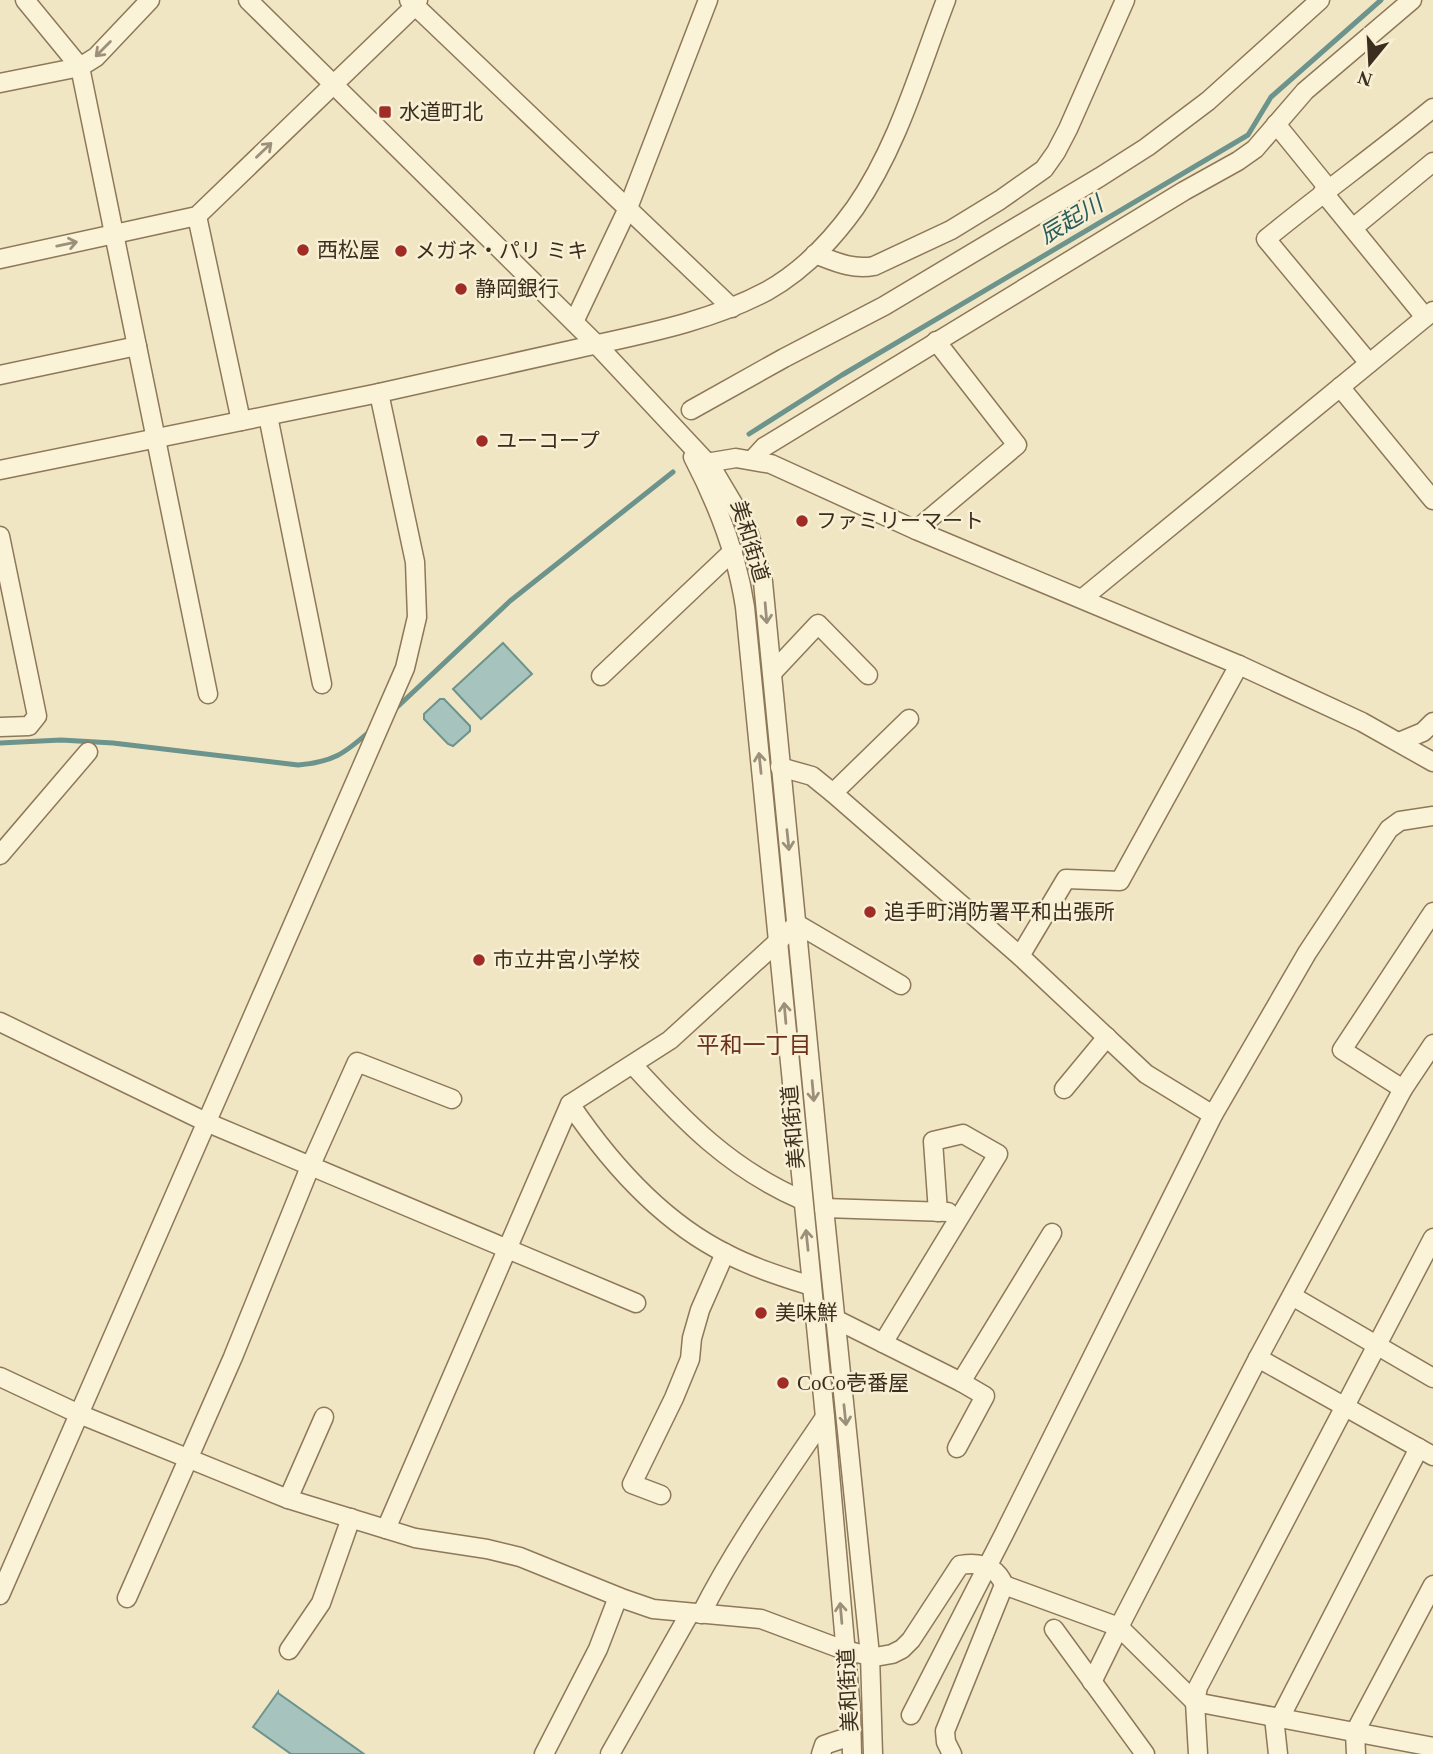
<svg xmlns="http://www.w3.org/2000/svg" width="1433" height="1754" font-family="'Times New Roman','Noto Sans JP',serif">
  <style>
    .water { fill: #a6c4bd; stroke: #6c938c; stroke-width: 2 }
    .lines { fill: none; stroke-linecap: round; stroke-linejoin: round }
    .stream { stroke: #6c938c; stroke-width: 5 }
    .minor-casing { stroke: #8d7859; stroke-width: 21 }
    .minor { stroke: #fbf3d8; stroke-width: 18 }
    .oneway { stroke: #9c907b }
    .poi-dot { fill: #9f2d26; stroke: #f7f0d4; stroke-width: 2.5 }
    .labels { text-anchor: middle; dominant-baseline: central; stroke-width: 5; stroke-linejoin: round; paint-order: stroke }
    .poi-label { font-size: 21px; fill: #3c2e1e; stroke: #f7f0d4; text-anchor: start }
    .street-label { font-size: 21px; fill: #3c2e1e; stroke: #f7f0d4 }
    .water-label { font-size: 23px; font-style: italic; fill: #2c5c5c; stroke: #f7f0d4 }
    .neighbourhood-label { font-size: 23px; fill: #6b311b; stroke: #f7f0d4 }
  </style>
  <rect width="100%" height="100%" fill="#f1e6c4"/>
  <!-- water -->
  <g class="water">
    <polygon points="503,643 532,674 481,719 453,689"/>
    <polygon points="440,699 444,699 470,726 470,731 453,746 448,744 424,719 424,714"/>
    <polygon points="278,1692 278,1693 364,1754 291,1754 253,1727"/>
  </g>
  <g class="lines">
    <!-- stream -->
    <g class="stream">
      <polyline points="749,434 842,375 1248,135 1271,97 1381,0"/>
      <polyline points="393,711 510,601 673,472"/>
      <path d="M0,743L61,740L113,743L298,765C333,762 344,754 370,731"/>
    </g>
    <defs>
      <g id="minor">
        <polyline points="25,0 80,67 208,694"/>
        <polyline points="248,0 597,345 712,468 747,527 763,582 824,1208 870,1655 873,1754"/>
        <polyline points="409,0 732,308"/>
        <polyline points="0,83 80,67 96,57 150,0"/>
        <polyline points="1276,124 1328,188"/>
        <polyline points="1323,192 1425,317"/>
        <polyline points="197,216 241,421"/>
        <polyline points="1353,228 1433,162"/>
        <path d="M815,254C836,262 852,270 874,266L951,230L1000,200L1044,169L1056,152L1068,129L1125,0"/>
        <polyline points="0,259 197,216 415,6 418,0"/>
        <polyline points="574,322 628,208 708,0"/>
        <path d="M1369,363L1266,239C1321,194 1378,153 1433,108"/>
        <polyline points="0,375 137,346"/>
        <polyline points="1340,387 1433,500"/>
        <polyline points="691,410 784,358 884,306 1100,177 1147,147 1208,101 1320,0"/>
        <polyline points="268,416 322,684"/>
        <path d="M693,457C718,505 737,554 745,607L825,1417L851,1711L852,1754"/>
        <polyline points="753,459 764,447 1184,191 1238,161 1255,149 1305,91 1412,0"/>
        <polyline points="706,463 736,458 771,464 916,530 1239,665 1362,722 1433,762"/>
        <polyline points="0,470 379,393"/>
        <polyline points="916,530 1017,445 936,341"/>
        <polyline points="0,536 37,716 29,726 0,727"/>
        <polyline points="1083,598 1433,311"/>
        <polyline points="772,673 818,624 868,675"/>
        <polyline points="601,676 733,551"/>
        <polyline points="1399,742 1423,732 1433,722"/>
        <polyline points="780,767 812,776 833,793 1020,956 1146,1074 1213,1115"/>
        <polyline points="833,793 909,719"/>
        <polyline points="0,855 88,752"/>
        <polyline points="1020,956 1066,879 1120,881 1239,665"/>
        <polyline points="0,1022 206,1122 636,1303"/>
        <polyline points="1433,1044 1403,1089 1258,1358 1119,1627 1195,1702 1433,1747"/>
        <path d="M633,1065C684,1121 730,1169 802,1200"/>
        <polyline points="1064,1089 1107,1037"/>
        <polyline points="1403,1089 1342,1050 1433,912"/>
        <path d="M570,1104C610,1163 662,1222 727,1254C754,1268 783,1277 811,1286"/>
        <polyline points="824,1208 948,1212"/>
        <polyline points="1292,1296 1433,1378"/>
        <polyline points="835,1319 961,1382 985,1396 957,1448"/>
        <polyline points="883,1343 998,1154 963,1134 933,1141 938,1212"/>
        <polyline points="1258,1358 1433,1456"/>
        <path d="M0,1377L79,1414L288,1499L415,1538L487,1549L520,1557L624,1599L653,1609L761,1619L844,1650L875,1657L892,1654L902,1649L911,1640L960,1565C979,1562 996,1565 1004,1585L945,1731L946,1742L952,1754"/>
        <polyline points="961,1382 1052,1233"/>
        <polyline points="661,1495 632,1484 674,1398 690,1359 692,1338 700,1310 725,1253"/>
        <polyline points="288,1499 324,1417"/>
        <polyline points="386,1529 570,1104 670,1040 797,924 901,985"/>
        <polyline points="1004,1585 1119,1627 1092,1682"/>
        <path d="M0,1595L405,668L417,617L415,562L379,393C446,378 513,363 580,348C643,334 709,322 767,291C801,272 832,240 855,208C898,146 919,70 946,0"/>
        <polyline points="127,1598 233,1357 310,1167 357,1062 452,1099"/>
        <path d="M701,1614C736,1545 782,1481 825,1417"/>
        <polyline points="1054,1629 1145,1754"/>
        <polyline points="289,1650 321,1603 351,1518"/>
        <polyline points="911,1715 1004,1534 1213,1115 1307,953 1389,829 1400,821 1433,816"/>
        <polyline points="1274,1717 1278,1754"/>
        <polyline points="1280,1718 1419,1448"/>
        <polyline points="544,1754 598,1649 618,1597"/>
        <polyline points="610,1754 690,1613"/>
        <polyline points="821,1754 824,1745 851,1736"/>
        <polyline points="1198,1754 1195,1702 1198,1687 1433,1238"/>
        <polyline points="1356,1754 1355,1732 1433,1585"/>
      </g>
    </defs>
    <!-- minor casing -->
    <use href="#minor" class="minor-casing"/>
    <!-- minor -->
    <use href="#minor" class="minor"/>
  </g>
  <!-- one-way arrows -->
  <defs><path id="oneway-shaft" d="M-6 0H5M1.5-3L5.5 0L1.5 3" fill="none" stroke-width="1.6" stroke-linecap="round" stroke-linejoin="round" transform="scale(1.75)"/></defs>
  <g class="oneway">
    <use href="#oneway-shaft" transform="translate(103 49) rotate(135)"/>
    <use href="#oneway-shaft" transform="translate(264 150) rotate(-44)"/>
    <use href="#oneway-shaft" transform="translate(67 244) rotate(-12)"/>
    <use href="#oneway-shaft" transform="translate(766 613) rotate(85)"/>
    <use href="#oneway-shaft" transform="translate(760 763) rotate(-96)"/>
    <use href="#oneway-shaft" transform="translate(788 840) rotate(84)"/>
    <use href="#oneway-shaft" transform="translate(785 1013) rotate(-95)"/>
    <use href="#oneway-shaft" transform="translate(813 1091) rotate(85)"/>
    <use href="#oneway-shaft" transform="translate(807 1240) rotate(-96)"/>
    <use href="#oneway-shaft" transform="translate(845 1415) rotate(84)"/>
    <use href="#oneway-shaft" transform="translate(841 1613) rotate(-95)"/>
  </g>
  <!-- markers -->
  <g class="poi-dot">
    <rect x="378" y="105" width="14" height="14" rx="3.5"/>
    <circle cx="303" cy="250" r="7"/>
    <circle cx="401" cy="251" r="7"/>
    <circle cx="461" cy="289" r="7"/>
    <circle cx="482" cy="441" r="7"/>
    <circle cx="802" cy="521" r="7"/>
    <circle cx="870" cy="912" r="7"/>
    <circle cx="479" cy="960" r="7"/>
    <circle cx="761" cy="1313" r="7"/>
    <circle cx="783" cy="1383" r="7"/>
  </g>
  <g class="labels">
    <!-- poi labels -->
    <g class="poi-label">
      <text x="399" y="112">水道町北</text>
      <text x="317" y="250">西松屋</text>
      <text x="415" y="251">メガネ・パリ ミキ</text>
      <text x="475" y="289">静岡銀行</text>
      <text x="496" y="441">ユーコープ</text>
      <text x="816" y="521">ファミリーマート</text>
      <text x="884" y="912">追手町消防署平和出張所</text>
      <text x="493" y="960">市立井宮小学校</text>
      <text x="775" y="1313">美味鮮</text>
      <text x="797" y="1383">CoCo壱番屋</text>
    </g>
    <!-- street labels -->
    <g class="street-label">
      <text transform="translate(750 541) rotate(73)">美和街道</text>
      <text transform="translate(793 1127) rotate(-95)">美和街道</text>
      <text transform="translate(848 1690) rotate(-93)">美和街道</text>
    </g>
    <!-- water labels -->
    <g class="water-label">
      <text transform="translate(1071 220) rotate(-31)">辰起川</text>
    </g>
    <!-- neighbourhood labels -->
    <g class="neighbourhood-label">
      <text x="754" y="1045">平和一丁目</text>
    </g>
  </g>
  <!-- north arrow -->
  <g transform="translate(1370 63) rotate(198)" stroke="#f7f0d4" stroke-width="5" paint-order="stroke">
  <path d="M0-5L12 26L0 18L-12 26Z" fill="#3c2e1e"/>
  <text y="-10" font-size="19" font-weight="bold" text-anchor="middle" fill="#3c2e1e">N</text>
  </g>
</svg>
